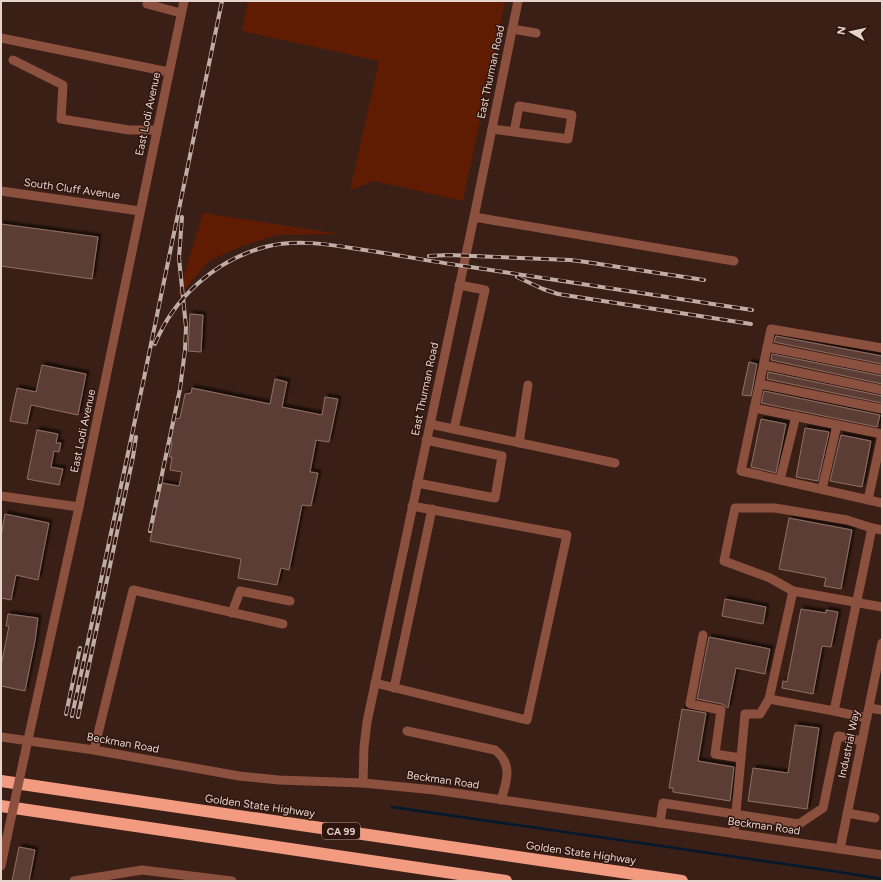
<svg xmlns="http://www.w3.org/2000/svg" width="883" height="882" font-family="Figtree,sans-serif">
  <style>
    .green { fill: #601c03 }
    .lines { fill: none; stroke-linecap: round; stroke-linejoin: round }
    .stream { stroke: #03192e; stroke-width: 2.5 }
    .building { fill: #5c3e35; stroke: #906f65; filter: url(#shadow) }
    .minor { stroke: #8b503e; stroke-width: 9 }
    .highway { stroke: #f29b80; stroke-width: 12 }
    .rail-casing { stroke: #c1ada7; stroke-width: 4 }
    .rail { stroke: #2f150d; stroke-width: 2.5; stroke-dasharray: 8; stroke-linecap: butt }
    .minor-bridge { stroke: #8b503e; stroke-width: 9 }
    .labels { text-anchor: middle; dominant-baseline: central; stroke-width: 3; stroke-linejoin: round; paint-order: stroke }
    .shield { fill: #2f150d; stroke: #af9b94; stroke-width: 1 }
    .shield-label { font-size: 10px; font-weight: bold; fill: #e6d4ce }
    .street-label { font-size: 11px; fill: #e6d4ce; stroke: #2f150d }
  </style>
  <defs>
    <filter id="shadow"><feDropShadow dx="3" dy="-3" stdDeviation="1" flood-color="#0009"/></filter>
  </defs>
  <rect width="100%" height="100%" fill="#3a1f16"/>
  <!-- green -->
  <g class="green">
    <polygon points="248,1 505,1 463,201 374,181 350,190 379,61 242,31"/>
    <polygon points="203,213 340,234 277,235 242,246 210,260 177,298"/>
  </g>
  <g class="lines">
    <!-- stream -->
    <polyline class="stream" points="392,807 833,871 882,879"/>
  </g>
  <!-- building -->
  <g class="building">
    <polygon points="1,224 98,237 92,279 1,266"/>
    <polygon points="190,314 203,315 201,352 188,351"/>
    <polygon points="776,336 882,356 882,364 774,342"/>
    <polygon points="772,354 882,376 882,384 771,360"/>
    <polygon points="749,362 757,364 751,396 742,395"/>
    <polygon points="42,365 86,374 78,415 31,405 27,424 10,421 17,388 36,392"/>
    <polygon points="768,372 882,396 882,403 767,379"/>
    <polygon points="275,379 287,382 282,407 322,415 325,397 338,399 329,442 316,440 310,472 318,473 311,506 302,505 289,570 281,568 277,585 238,578 241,559 150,541 162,483 179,486 182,472 170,470 172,457 169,457 172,444 171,439 175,419 180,418 185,394 191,393 192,388 270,404"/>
    <polygon points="764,391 880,415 877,427 761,403"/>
    <polygon points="761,419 786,424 776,473 751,467"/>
    <polygon points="805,428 829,432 818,481 796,477"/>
    <polygon points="37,430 58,434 56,443 61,443 59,452 54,451 51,467 63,469 59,485 27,479"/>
    <polygon points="841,435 871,441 862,487 830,481"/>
    <polygon points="5,514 49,523 38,580 16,575 11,600 1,598 1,536"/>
    <polygon points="789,518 852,530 841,589 824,586 826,578 779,569"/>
    <polygon points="725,599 766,607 763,624 722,616"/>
    <polygon points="801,609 826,613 826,610 838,612 831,647 822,646 813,694 782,688 783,681 787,682"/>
    <polygon points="8,614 38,618 35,641 25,691 1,686 1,666 9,626 6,626"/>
    <polygon points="709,637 770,649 765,674 736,668 728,708 722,704 697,699"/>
    <polygon points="682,709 706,713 698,761 734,767 730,801 673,792 673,788 669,788"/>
    <polygon points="795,725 819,728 807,809 748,801 753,768 788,773"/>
    <polygon points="19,847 35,850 29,881 12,881"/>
  </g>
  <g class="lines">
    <!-- minor -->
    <g class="minor">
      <polyline points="148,1 147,4 181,13"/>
      <polyline points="512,29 536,33"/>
      <polyline points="1,38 169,72"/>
      <polyline points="13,60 63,85 61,119 129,130 157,130"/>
      <polyline points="492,129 568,139 572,115 519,106 514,132"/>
      <polyline points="1,191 140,211"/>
      <polyline points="474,217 734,261"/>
      <polyline points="767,347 882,370"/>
      <polyline points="882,348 771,329 741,471 882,503"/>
      <polyline points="764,365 882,390"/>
      <polyline points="760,384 882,409"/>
      <polyline points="754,408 882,434"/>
      <polyline points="430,424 615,463"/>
      <polyline points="454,429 485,290 459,285"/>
      <polyline points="519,443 528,385"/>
      <polyline points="780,480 796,416"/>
      <polyline points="417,483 495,498 502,456 426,440"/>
      <polyline points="822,489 837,425"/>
      <polyline points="1,496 79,507"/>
      <polyline points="868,500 882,435"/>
      <polyline points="793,591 770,578 724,561 735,508 775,508 847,520 872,528"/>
      <polyline points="232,613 240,591 290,601"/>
      <polyline points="703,635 690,704 721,710 715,754 741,758"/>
      <polyline points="375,683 527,720 567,535 412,506"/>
      <polyline points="394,688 432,509"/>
      <polyline points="869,708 882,710"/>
      <polyline points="834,711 769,699 793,591 882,607"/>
      <polyline points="867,718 834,711 872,528 882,530"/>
      <path d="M407,731L495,750C513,764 507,781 501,800"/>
      <polyline points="1,737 94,750 239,776 279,780 363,783 434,790 882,855"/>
      <polyline points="94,750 133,590 283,624"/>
      <polyline points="24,758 79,507 184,1"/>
      <polyline points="363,783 364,747 367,722 474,217 518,1"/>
      <polyline points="847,813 875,818"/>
      <polyline points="660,823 663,803 799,824 823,808 838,736 862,741"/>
      <polyline points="734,834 745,714 760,714 769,699"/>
      <polyline points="840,849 882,643"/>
      <polyline points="1,866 7,837"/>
      <polyline points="74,881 142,870 232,881"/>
    </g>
    <!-- highway -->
    <g class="highway">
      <polyline points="1,781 682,881"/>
      <polyline points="1,806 506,881"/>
    </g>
    <defs>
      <g id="rail">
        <polyline points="429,256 449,255 570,260 586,262 704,280"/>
        <polyline points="517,277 543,289 558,294 751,324"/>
        <path d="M155,344C174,297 216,260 265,247C295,239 328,244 358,249C393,254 428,261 464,266C560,280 656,295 752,310"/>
        <polyline points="150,531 180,389 185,350 186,327 179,258 182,217"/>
        <polyline points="66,714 80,648"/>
        <polyline points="72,716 144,378 222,1"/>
        <polyline points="78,717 133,457 136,437"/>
      </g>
    </defs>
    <!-- rail casing -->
    <use href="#rail" class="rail-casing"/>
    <!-- rail -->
    <use href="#rail" class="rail"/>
    <!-- minor-bridge -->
    <polyline class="minor-bridge" points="7,837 24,758"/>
  </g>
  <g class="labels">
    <!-- shield labels -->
    <rect class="shield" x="322" y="823" width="38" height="16" rx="3"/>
    <g class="shield-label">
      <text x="341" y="831">CA 99</text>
    </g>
    <!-- street labels -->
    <g class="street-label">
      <text transform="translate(491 72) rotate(-78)">East Thurman Road</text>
      <text transform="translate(148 114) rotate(-78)">East Lodi Avenue</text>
      <text transform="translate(72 189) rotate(8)">South Cluff Avenue</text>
      <text transform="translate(425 389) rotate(-78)">East Thurman Road</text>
      <text transform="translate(83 431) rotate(-78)">East Lodi Avenue</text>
      <text transform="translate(123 743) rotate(10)">Beckman Road</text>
      <text transform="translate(849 744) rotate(-78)">Industrial Way</text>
      <text transform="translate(443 780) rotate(8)">Beckman Road</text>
      <text transform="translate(260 806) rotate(8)">Golden State Highway</text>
      <text transform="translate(764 826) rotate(8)">Beckman Road</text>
      <text transform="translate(581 853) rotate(8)">Golden State Highway</text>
    </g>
  </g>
  <!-- border -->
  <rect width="883" height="882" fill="none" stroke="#e6d4ce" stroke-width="4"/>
  <!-- north arrow -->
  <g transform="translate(851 32) rotate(279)" stroke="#2f150d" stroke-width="3" paint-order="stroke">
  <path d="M0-3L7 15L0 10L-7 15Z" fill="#e6d4ce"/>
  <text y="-6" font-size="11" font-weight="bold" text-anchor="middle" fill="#e6d4ce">N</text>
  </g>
</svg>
